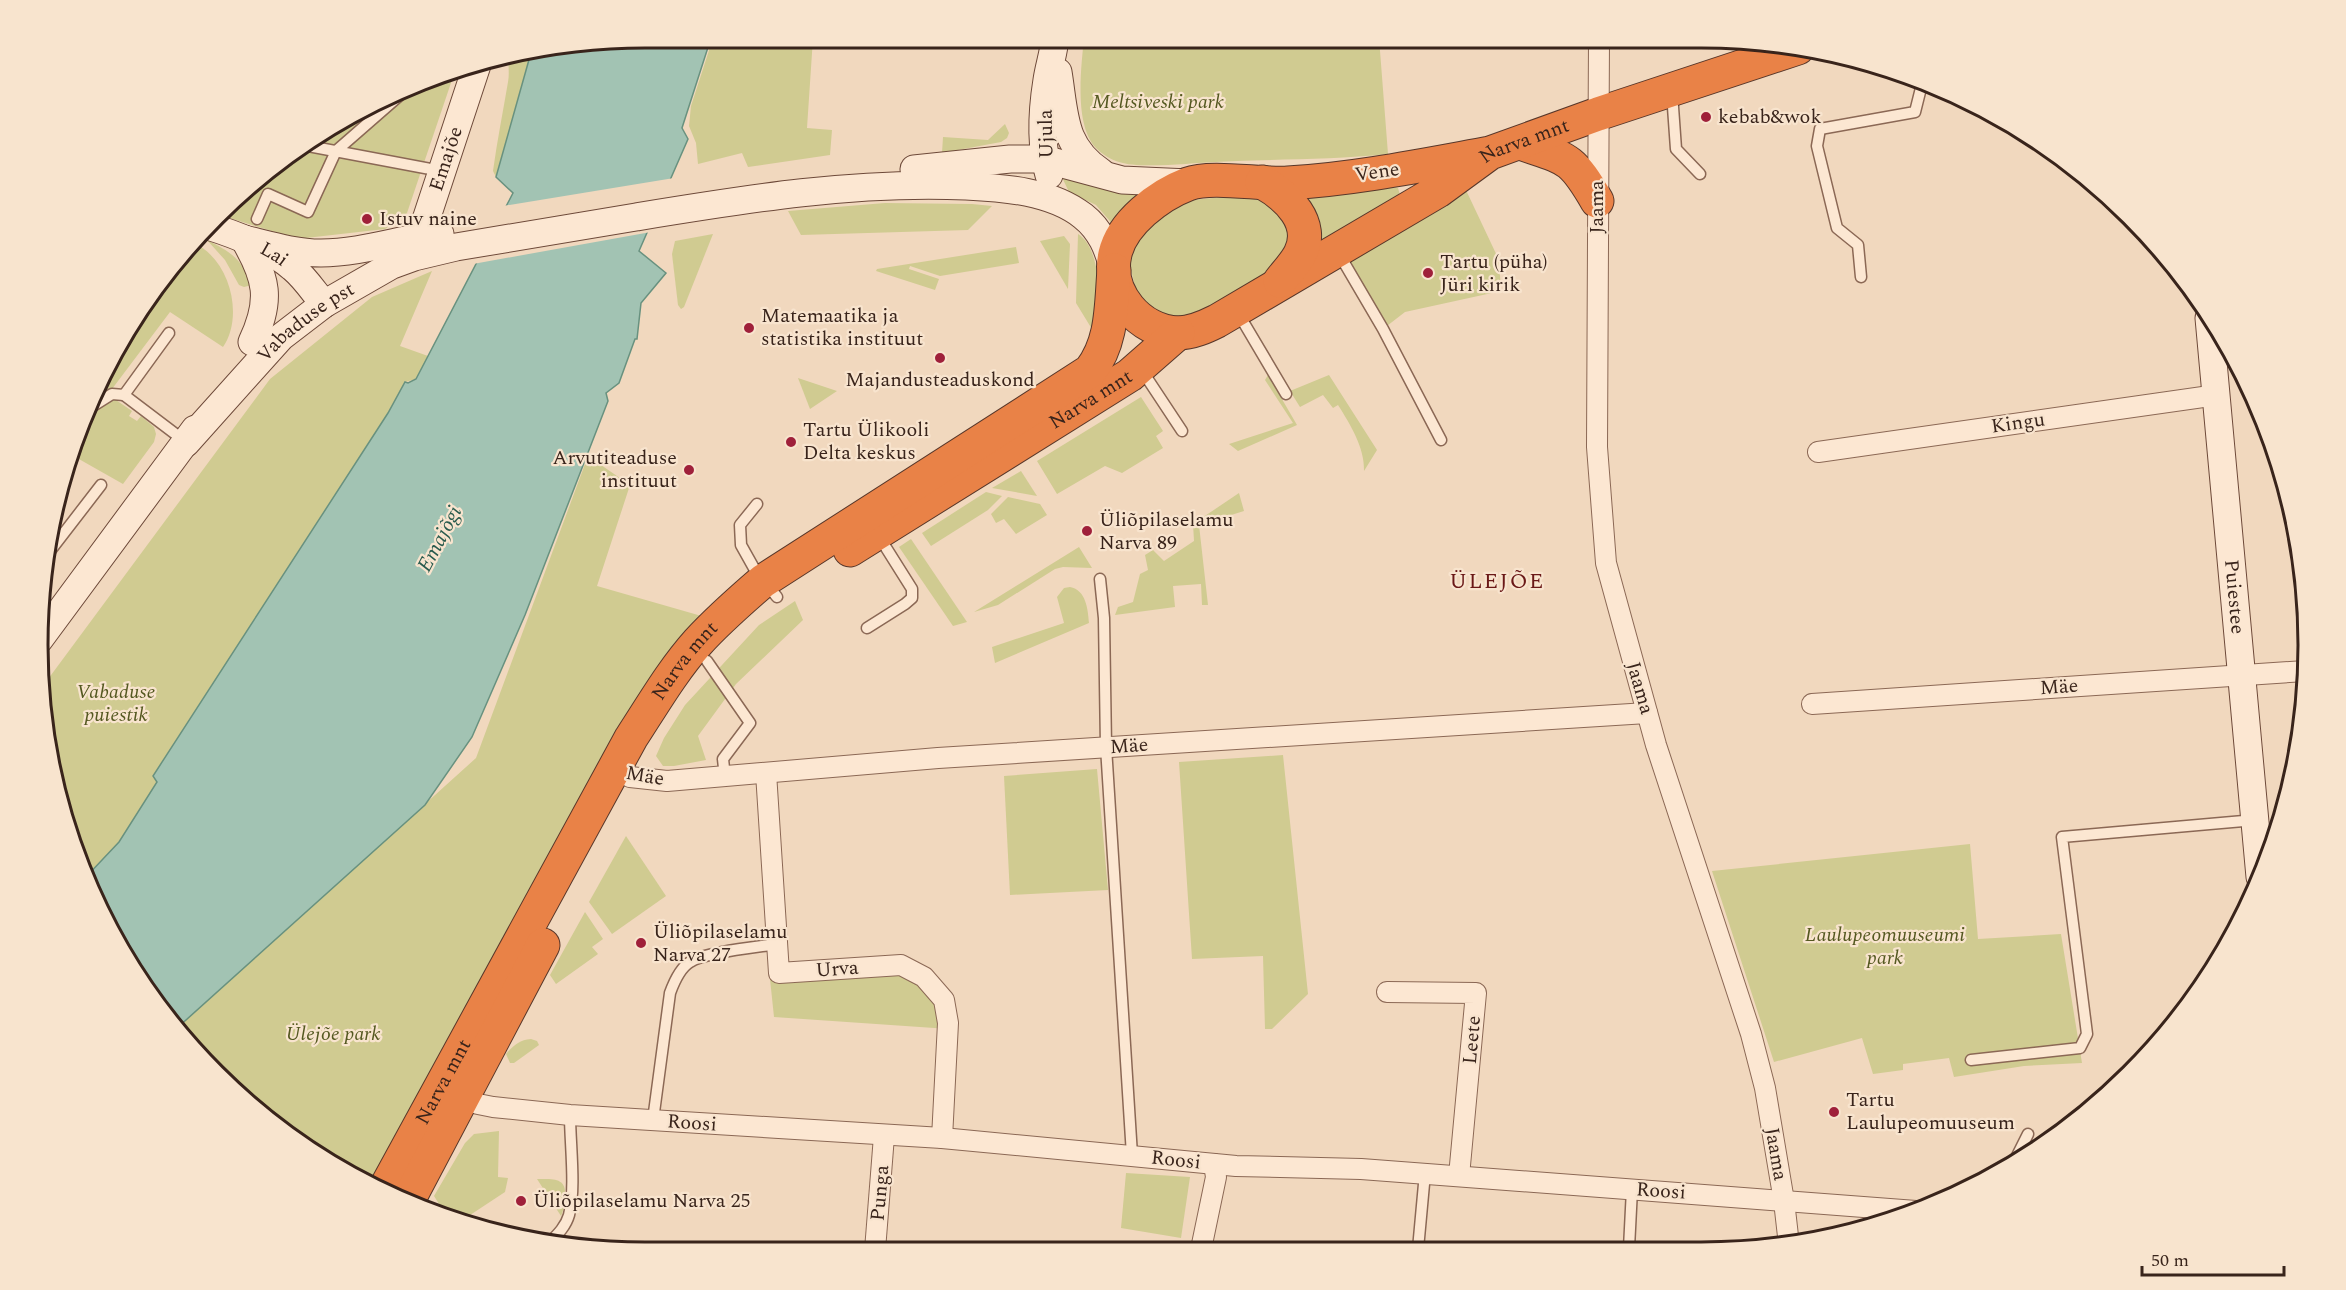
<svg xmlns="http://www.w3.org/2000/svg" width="2346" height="1290" font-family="Spectral,serif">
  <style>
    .green { fill: #d0cb91 }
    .water { fill: #a2c3b3; stroke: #68917f; stroke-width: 1.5 }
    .pier { fill: #f1d8be }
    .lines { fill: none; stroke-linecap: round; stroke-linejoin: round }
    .lane-casing { stroke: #8b6855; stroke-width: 13 }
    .street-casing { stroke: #8b6855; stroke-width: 22 }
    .secondary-casing { stroke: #6d4939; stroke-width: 29 }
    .highway-casing { stroke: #58372a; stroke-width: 35 }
    .lane { stroke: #fce7d2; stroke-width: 10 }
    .street { stroke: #fce7d2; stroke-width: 20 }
    .secondary { stroke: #fce7d2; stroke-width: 27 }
    .highway { stroke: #e98247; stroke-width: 33 }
    .poi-dot { fill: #9f203a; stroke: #f8e4ce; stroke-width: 2 }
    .labels { text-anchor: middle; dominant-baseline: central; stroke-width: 4.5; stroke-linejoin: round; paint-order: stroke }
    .park-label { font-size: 20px; font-style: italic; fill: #545820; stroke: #f8e4ce }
    .poi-label { font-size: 20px; fill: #39241b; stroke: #f8e4ce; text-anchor: start }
    .street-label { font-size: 20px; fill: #39241b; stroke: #f8e4ce }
    .water-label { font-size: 21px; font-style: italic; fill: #295b4e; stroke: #f8e4ce }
    .quarter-label { font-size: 22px; letter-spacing: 1.5px; fill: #6a1817; stroke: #f8e4ce }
    .rim { fill: none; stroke: #39241b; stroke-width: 3 }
  </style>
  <rect width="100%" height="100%" fill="#f1d8be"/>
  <!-- green -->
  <g class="green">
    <polygon points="713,38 813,38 807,128 832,130 830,155 748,167 742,153 698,164 696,143 689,126 691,106"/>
    <path d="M1084,38H1379L1388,154C1330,160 1273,159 1215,162C1192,163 1139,169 1119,162C1111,160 1102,154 1096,148C1074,125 1081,69 1084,38Z"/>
    <path d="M532,49L496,177L493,171C497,141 503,112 508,82C510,72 507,63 510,54Z"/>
    <polygon points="456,68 407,213 385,229 297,239 220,215 275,163 342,119"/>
    <polygon points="1005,124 1009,133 1007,138 1001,142 942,153 943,137 988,140"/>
    <polygon points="1059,171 1157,189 1115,227 1096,205 1069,192"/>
    <polygon points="1394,187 1398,188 1400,195 1316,244 1302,197"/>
    <polygon points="1465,188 1499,260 1501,291 1405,312 1383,329 1343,261"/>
    <polygon points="1265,193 1293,231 1279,267 1192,319 1158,314 1136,291 1127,253 1157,211 1192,200"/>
    <polygon points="885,203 972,204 992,206 968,230 801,235 788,211"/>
    <polygon points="713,234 684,307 681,309 678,305 672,254 675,241"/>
    <path d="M1078,234C1104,250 1099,312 1098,339L1076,303Z"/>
    <polygon points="1064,236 1070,244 1068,289 1040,241"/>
    <path d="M207,240C233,253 241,259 252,285L244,287L239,285L225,260Z"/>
    <path d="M191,242C229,256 245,315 223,347L170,312L112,389L90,400L140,308L147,298L155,303L190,251L185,249Z"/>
    <polygon points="1016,247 1019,263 940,276 910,266 909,269 939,279 935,290 876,271 877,269"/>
    <polygon points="432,271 400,346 428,356 416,379 405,382 388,413 153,776 157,782 119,842 84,879 58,802 40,690 270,379 372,297"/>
    <polygon points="1268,375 1297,425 1238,451 1229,444 1293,423 1265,380"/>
    <path d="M1329,375L1377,450L1364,471C1365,448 1350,424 1338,405L1333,408L1323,395L1300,407L1290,391Z"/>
    <polygon points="798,378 837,391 810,409"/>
    <polygon points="1141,397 1163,431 1156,436 1163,448 1122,473 1105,466 1057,494 1037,461"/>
    <polygon points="113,398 132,411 129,416 137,421 141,416 154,427 156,434 154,442 123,484 70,454 82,419"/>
    <polygon points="588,456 630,485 597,586 705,617 371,1184 342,1171 275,1127 188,1046 176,1029 476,758"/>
    <polygon points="1021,471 1037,496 992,488"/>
    <polygon points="986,492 1002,496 988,510 931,546 922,533"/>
    <polygon points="1239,493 1244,511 1199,525 1208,605 1202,605 1201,584 1173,586 1175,607 1115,615 1118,607 1133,602 1140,574 1148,570 1145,555 1153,550 1164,561 1194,541 1193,524"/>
    <polygon points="1008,497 1040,504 1047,515 1016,534 1004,519 996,523 991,514"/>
    <polygon points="911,539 967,622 953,626 899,547"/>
    <polygon points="1079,547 1092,568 1063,567 1055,569 998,605 974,612"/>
    <path d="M1070,587C1086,590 1088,609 1089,623L995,663L992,647L1064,623L1057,597L1064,588Z"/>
    <polygon points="795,601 803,620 736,684 698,736 706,760 674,766 663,766 656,756 664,738 685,705 759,625"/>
    <polygon points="1283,755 1308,994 1272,1029 1265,1029 1263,956 1192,959 1179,762"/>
    <polygon points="1097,769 1108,890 1010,895 1004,776"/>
    <polygon points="626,836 666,896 612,934 589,902"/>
    <polygon points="1970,844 1978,939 2061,934 2082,1063 2024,1066 1954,1077 1949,1058 1903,1064 1903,1070 1873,1074 1862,1038 1774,1062 1712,871"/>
    <polygon points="585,912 603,939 592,947 598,954 556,984 550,975"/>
    <polygon points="911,964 949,1029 774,1017 770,979"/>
    <path d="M531,1039L537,1041L539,1045L514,1063H510L506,1054C514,1045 519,1040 531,1039Z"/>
    <polygon points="499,1131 498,1177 508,1178 505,1192 461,1221 446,1215 434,1196 465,1143 474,1134"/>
    <polygon points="1126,1173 1190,1177 1181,1238 1121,1228"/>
    <path d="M537,1179C552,1179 567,1177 565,1196C564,1203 564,1210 561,1216Z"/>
  </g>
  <!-- water -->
  <polygon class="water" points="645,38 711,38 682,128 688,139 639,251 666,273 641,303 637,339 635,339 619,383 606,393 608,401 525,615 472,737 425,805 176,1029 140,982 84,879 119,842 157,782 153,776 388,413 405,382 408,383 416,379 513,193 496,177 532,49"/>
  <!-- pier -->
  <polygon class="pier" points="674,178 651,232 473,264 503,206"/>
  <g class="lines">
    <defs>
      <g id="lane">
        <polyline points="1672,93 1676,149 1700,174"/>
        <polyline points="303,145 441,171"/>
        <polyline points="257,219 268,194 308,212 336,151 407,89"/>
        <polyline points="1339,254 1383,329 1441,440"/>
        <polyline points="1861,277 1858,245 1837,228 1817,146 1820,129 1915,112 1921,88 1918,83"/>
        <polyline points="1238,313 1286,394"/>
        <polyline points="1141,369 1182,431"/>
        <polyline points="124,395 186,442"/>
        <polyline points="85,411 112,394 124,395 169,333"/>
        <polyline points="757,504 740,525 741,545 755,570 777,597"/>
        <polyline points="47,555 101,485"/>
        <polyline points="1100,579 1104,618 1106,747 1132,1155"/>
        <polyline points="867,628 905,604 912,598 912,589 878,535"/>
        <polyline points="707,661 750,723 723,759 725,777"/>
        <polyline points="1971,1060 2080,1048 2087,1034 2062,837 2255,820"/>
        <path d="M653,1120L670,993C674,982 680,968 690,962C705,952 758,947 777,944"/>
        <polyline points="2014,1162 2028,1134"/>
        <path d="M550,1242C558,1234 566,1226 569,1215C576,1188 570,1144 570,1115"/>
        <polyline points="1629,1248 1632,1189"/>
        <polyline points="1418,1249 1425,1173"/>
      </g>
      <g id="street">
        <polyline points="1599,39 1597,447 1606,563 1656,745 1751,1034 1765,1088 1784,1201 1789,1245"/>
        <polyline points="1818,452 2217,395"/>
        <polyline points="1812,704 2305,671"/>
        <polyline points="614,769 630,777 667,781 938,758 1647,713"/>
        <polyline points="766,773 779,973 901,965 924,977 944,1000 948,1023 942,1138"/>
        <polyline points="1387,992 1476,993 1459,1176"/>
        <polyline points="454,1094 478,1104 493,1107 570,1115 942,1138 1236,1166 1361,1169 1916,1211"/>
        <polyline points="1201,1249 1216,1177 1214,1164"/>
        <polyline points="875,1250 884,1136"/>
      </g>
      <g id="secondary">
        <path d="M1058,72C1065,114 1062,146 1101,172"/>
        <polyline points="914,169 1010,159 1044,159 1122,180 1189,183"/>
        <path d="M1049,175C1040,145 1042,111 1047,80C1049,66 1054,52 1055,38"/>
        <path id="s1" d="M208,226C237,235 269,247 293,268C305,278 314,292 324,304"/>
        <path d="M244,239C269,245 295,253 321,253C361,253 400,239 440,234"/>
        <path d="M244,239C267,278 272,300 252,342"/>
        <path id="s2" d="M416,250L478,62"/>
        <path id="s3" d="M2209,318L2260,877"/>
        <path id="s4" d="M186,443L281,337L324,304L392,265L414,257L456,247C516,237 576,227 636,217C746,199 855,181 966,186C1005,188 1051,191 1083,216C1101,230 1108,249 1114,270"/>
        <polyline points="39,640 195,429"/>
      </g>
      <g id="highway">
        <path d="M1520,143C1567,159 1571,156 1597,201"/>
        <path id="s5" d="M1490,153C1424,165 1356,179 1288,183C1261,185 1212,175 1188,184C1159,195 1122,223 1115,254C1106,293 1140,332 1178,333C1192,333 1205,327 1217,321L1438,191L1490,153L1598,114L1798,48"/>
        <path d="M1262,182C1287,196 1316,223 1300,254C1295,264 1286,273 1280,281"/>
        <path id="s6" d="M850,550L1130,375L1178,333"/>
        <path id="s7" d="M385,1189L631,738C652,706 672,671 698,642C718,620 741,600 763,581L1090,371C1113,342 1111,305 1114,270"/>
        <polyline points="409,1199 543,945"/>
      </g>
    </defs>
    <!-- lane casing -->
    <use href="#lane" class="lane-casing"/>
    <!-- street casing -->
    <use href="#street" class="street-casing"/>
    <!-- secondary casing -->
    <use href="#secondary" class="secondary-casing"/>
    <!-- highway casing -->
    <use href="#highway" class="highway-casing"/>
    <!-- lane -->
    <use href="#lane" class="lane"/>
    <!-- street -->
    <use href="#street" class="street"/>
    <!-- secondary -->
    <use href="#secondary" class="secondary"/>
    <!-- highway -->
    <use href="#highway" class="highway"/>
  </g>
  <!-- markers -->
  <g class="poi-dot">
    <circle cx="1706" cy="117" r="6"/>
    <circle cx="367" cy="219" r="6"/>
    <circle cx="1428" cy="273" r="6"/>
    <circle cx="749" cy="328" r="6"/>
    <circle cx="940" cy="358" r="6"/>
    <circle cx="791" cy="442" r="6"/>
    <circle cx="689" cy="470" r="6"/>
    <circle cx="1087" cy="531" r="6"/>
    <circle cx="641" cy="943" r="6"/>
    <circle cx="1834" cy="1112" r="6"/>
    <circle cx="521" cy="1201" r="6"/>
  </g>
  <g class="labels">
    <!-- park labels -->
    <g class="park-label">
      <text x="1158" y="102">Meltsiveski park</text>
      <text x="116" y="692">Vabaduse<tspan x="116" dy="23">puiestik</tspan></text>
      <text x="1885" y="935">Laulupeomuuseumi<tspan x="1885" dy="23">park</tspan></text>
      <text x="333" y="1034">Ülejõe park</text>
    </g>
    <!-- poi labels -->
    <g class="poi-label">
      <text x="1718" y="117">kebab&amp;wok</text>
      <text x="379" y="219">Istuv naine</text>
      <text x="1440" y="262">Tartu (püha)<tspan x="1440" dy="23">Jüri kirik</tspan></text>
      <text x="761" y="316">Matemaatika ja<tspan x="761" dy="23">statistika instituut</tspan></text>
      <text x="940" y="380" text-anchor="middle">Majandusteaduskond</text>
      <text x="803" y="430">Tartu Ülikooli<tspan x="803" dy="23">Delta keskus</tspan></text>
      <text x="677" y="458" text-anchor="end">Arvutiteaduse<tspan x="677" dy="23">instituut</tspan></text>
      <text x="1099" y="520">Üliõpilaselamu<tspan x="1099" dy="23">Narva 89</tspan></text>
      <text x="653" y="932">Üliõpilaselamu<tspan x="653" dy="23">Narva 27</tspan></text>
      <text x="1846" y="1100">Tartu<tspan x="1846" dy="23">Laulupeomuuseum</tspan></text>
      <text x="533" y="1201">Üliõpilaselamu Narva 25</text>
    </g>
    <!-- street labels -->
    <g class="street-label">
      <text transform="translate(1046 134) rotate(-91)">Ujula</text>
      <text stroke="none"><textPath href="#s5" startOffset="922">Narva mnt</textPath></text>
      <text stroke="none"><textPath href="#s2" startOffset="96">Emajõe</textPath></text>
      <text transform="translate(1377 172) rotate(-8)">Vene</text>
      <text transform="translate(1597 207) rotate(-90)">Jaama</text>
      <text stroke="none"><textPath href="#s1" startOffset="72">Lai</textPath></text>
      <text stroke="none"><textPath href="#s4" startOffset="171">Vabaduse pst</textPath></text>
      <text stroke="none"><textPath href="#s6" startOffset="284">Narva mnt</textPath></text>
      <text transform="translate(2018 423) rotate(-8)">Kingu</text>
      <text stroke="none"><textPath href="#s3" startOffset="280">Puiestee</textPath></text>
      <text stroke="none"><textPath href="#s7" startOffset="608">Narva mnt</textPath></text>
      <text transform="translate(2059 687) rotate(-4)">Mäe</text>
      <text transform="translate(1640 688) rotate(74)">Jaama</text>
      <text transform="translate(1129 746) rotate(-4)">Mäe</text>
      <text transform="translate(645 776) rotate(10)">Mäe</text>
      <text transform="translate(837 969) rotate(-4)">Urva</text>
      <text transform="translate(1472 1040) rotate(-85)">Leete</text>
      <text stroke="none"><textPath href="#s7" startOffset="122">Narva mnt</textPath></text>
      <text transform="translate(692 1123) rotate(4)">Roosi</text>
      <text transform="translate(1776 1154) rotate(80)">Jaama</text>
      <text transform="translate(1176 1160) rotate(6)">Roosi</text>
      <text transform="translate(1661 1191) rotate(4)">Roosi</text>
      <text transform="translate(880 1193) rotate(-85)">Punga</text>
    </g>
    <!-- water labels -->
    <g class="water-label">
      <text transform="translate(440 539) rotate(-62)">Emajõgi</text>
    </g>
    <!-- quarter labels -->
    <g class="quarter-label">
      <text x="1497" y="581">ÜLEJÕE</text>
    </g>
  </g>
  <!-- crop -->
  <path d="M0 0H2346V1290H0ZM645 48H1701A597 597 0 0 1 2298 645V645A597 597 0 0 1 1701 1242H645A597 597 0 0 1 48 645V645A597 597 0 0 1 645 48Z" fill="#f8e4ce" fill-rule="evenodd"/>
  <path class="rim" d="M645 48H1701A597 597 0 0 1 2298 645V645A597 597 0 0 1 1701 1242H645A597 597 0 0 1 48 645V645A597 597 0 0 1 645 48Z"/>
  <!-- scale -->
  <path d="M2142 1266v9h142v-9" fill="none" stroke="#39241b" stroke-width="3"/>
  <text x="2151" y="1266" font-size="18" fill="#39241b" stroke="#f8e4ce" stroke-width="4.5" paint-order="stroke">50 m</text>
</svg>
